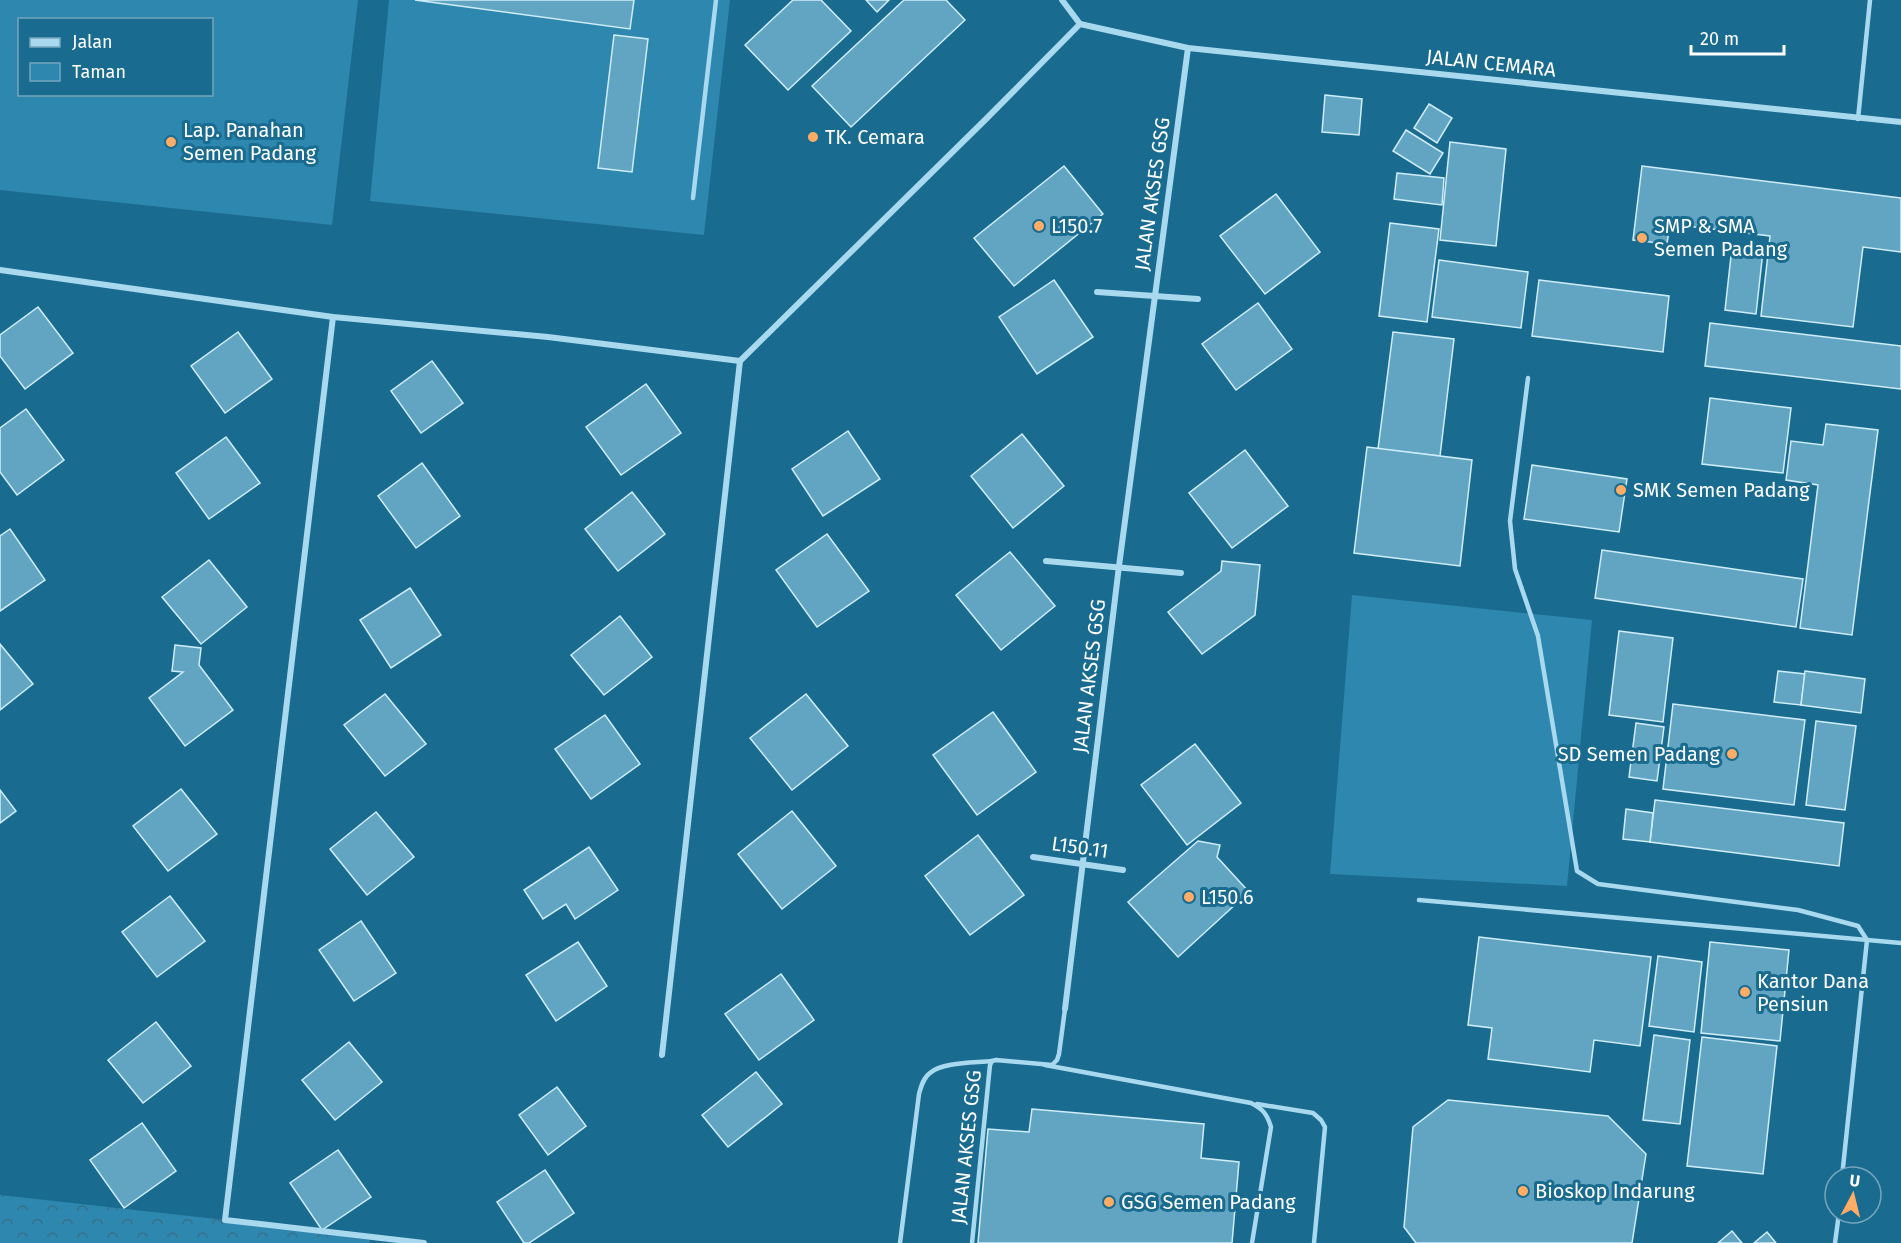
<svg xmlns="http://www.w3.org/2000/svg" width="1901" height="1243" font-family="'Fira Sans',sans-serif">
  <style>
    .green { fill: #2d87ae; fill-rule: evenodd }
    .forest { fill: url(#forest-crowns) }
    .building { fill: #61a5c3; stroke: #cfedfa; stroke-width: 1.5 }
    .lines { fill: none; stroke-linecap: round; stroke-linejoin: round }
    .service { stroke: #a9d9ef; stroke-width: 4.5 }
    .minor { stroke: #a9d9ef; stroke-width: 6 }
    .poi-dot { fill: #ffad66; stroke: #1a6b90; stroke-width: 2 }
    .labels { text-anchor: middle; dominant-baseline: central; stroke-width: 6; stroke-linejoin: round; paint-order: stroke }
    .street-label { font-size: 20px; fill: #fff; stroke: #1a6b90 }
    .poi-label { font-size: 20px; fill: #fff; stroke: #1a6b90; text-anchor: start }
  </style>
  <defs>
    <pattern id="forest-crowns" width="20" height="18" patternUnits="userSpaceOnUse" patternTransform="scale(1.5)"><rect width="20" height="18" fill="#2d87ae"/><path d="M2 6a3 3 0 1 1 6 0M12 15a3 3 0 1 1 6 0" fill="none" stroke="#396f87"/></pattern>
  </defs>
  <rect width="100%" height="100%" fill="#1a6b90"/>
  <!-- green -->
  <g class="green">
    <path d="M0,0H358L332,225L0,190ZM20,20H212V94H20Z"/>
    <polygon points="389,0 730,0 704,235 370,201"/>
    <polygon points="1352,595 1592,620 1567,886 1330,874"/>
  </g>
  <!-- forest -->
  <polygon class="forest" points="0,1195 225,1220 370,1240 369,1243 0,1243"/>
  <!-- building -->
  <g class="building">
    <polygon points="415,0 634,0 630,29"/>
    <polygon points="793,0 821,0 851,31 788,90 745,45"/>
    <polygon points="866,0 889,0 877,12"/>
    <polygon points="904,0 946,0 965,20 851,127 812,86"/>
    <polygon points="614,35 648,39 632,172 598,168"/>
    <polygon points="1325,95 1362,99 1359,135 1322,132"/>
    <polygon points="1429,104 1452,118 1437,143 1414,128"/>
    <polygon points="1406,130 1443,153 1430,174 1393,151"/>
    <polygon points="1450,142 1506,149 1496,246 1440,240"/>
    <polygon points="1064,166 1103,214 1014,286 974,238"/>
    <polygon points="1642,166 1901,198 1901,252 1863,247 1853,327 1761,316 1770,236 1670,224 1667,244 1633,240"/>
    <polygon points="1397,173 1444,178 1442,205 1394,199"/>
    <polygon points="1276,194 1320,252 1265,294 1220,236"/>
    <polygon points="1390,223 1439,229 1427,322 1379,316"/>
    <polygon points="1732,247 1763,251 1756,314 1725,310"/>
    <polygon points="1439,260 1528,272 1521,328 1432,317"/>
    <polygon points="1054,280 1093,337 1037,374 999,317"/>
    <polygon points="1539,280 1669,296 1663,352 1532,336"/>
    <polygon points="1258,303 1292,349 1236,390 1202,344"/>
    <polygon points="38,307 73,353 25,389 0,356 0,335"/>
    <polygon points="1710,323 1901,346 1901,389 1705,366"/>
    <polygon points="238,332 272,379 225,413 191,366"/>
    <polygon points="1393,332 1454,339 1440,456 1378,449"/>
    <polygon points="432,361 463,403 421,433 391,391"/>
    <polygon points="646,384 681,433 621,475 586,427"/>
    <polygon points="1710,398 1791,408 1783,473 1702,464"/>
    <polygon points="26,409 64,460 17,495 0,472 0,428"/>
    <polygon points="1826,424 1878,430 1852,635 1800,628 1818,485 1786,480 1791,441 1823,445"/>
    <polygon points="848,431 880,479 823,516 792,469"/>
    <polygon points="1022,434 1064,486 1013,528 971,476"/>
    <polygon points="226,437 260,483 209,519 176,473"/>
    <polygon points="1367,447 1472,460 1460,566 1354,553"/>
    <polygon points="1245,450 1288,506 1232,548 1189,493"/>
    <polygon points="422,463 460,516 416,548 378,496"/>
    <polygon points="1532,465 1627,479 1619,532 1524,519"/>
    <polygon points="632,492 665,534 618,571 585,529"/>
    <polygon points="10,529 45,580 0,611 0,536"/>
    <polygon points="827,534 869,591 817,627 776,570"/>
    <polygon points="1602,550 1803,579 1796,627 1595,598"/>
    <polygon points="1010,552 1055,606 1001,650 956,595"/>
    <polygon points="209,560 247,607 201,644 162,597"/>
    <polygon points="1222,561 1260,565 1255,615 1202,654 1168,612 1221,571"/>
    <polygon points="410,588 441,635 391,668 360,620"/>
    <polygon points="620,616 652,657 604,695 571,655"/>
    <polygon points="1619,631 1673,638 1663,722 1609,715"/>
    <polygon points="0,644 33,684 0,710"/>
    <polygon points="175,645 201,648 199,665 233,710 185,746 149,698 183,672 172,671"/>
    <polygon points="1778,671 1805,674 1801,705 1774,702"/>
    <polygon points="1805,671 1865,679 1861,713 1801,705"/>
    <polygon points="385,694 426,744 385,776 344,725"/>
    <polygon points="806,694 848,746 792,790 750,738"/>
    <polygon points="1673,704 1805,720 1794,805 1663,789"/>
    <polygon points="993,712 1036,772 977,815 933,755"/>
    <polygon points="605,715 640,764 591,799 555,749"/>
    <polygon points="1816,721 1856,726 1845,810 1806,805"/>
    <polygon points="1636,723 1664,727 1657,781 1629,777"/>
    <polygon points="1195,744 1241,803 1187,845 1141,785"/>
    <polygon points="181,789 217,834 168,871 133,826"/>
    <polygon points="0,790 16,811 0,823"/>
    <polygon points="1655,800 1844,823 1839,866 1650,842"/>
    <polygon points="1626,809 1653,813 1650,842 1623,839"/>
    <polygon points="792,811 836,866 782,909 738,854"/>
    <polygon points="376,812 414,857 367,895 330,849"/>
    <polygon points="978,835 1024,895 970,935 925,876"/>
    <polygon points="1198,841 1220,845 1217,857 1249,892 1178,957 1128,902"/>
    <polygon points="589,847 618,890 575,919 566,904 543,919 524,890"/>
    <polygon points="170,896 205,941 157,977 122,932"/>
    <polygon points="361,921 396,973 354,1001 319,950"/>
    <polygon points="1479,937 1651,957 1640,1046 1594,1040 1590,1072 1488,1059 1492,1028 1468,1025"/>
    <polygon points="578,942 607,986 556,1021 526,975"/>
    <polygon points="1710,942 1789,950 1780,1041 1701,1033"/>
    <polygon points="1658,956 1702,962 1694,1032 1649,1026"/>
    <polygon points="781,974 814,1020 759,1060 725,1014"/>
    <polygon points="156,1022 191,1066 143,1103 108,1060"/>
    <polygon points="1654,1035 1690,1040 1680,1124 1643,1120"/>
    <polygon points="1702,1037 1777,1046 1763,1174 1687,1166"/>
    <polygon points="349,1042 382,1082 335,1120 302,1080"/>
    <polygon points="756,1072 782,1104 728,1147 702,1115"/>
    <polygon points="557,1087 586,1126 548,1155 519,1115"/>
    <polygon points="1448,1100 1608,1116 1646,1154 1632,1243 1416,1243 1404,1227 1413,1127"/>
    <polygon points="1032,1109 1204,1124 1201,1158 1239,1162 1232,1243 978,1243 988,1129 1029,1132"/>
    <polygon points="142,1123 176,1171 124,1208 90,1160"/>
    <polygon points="338,1150 371,1197 322,1230 290,1183"/>
    <polygon points="545,1170 574,1213 529,1243 524,1243 497,1202"/>
    <polygon points="1732,1231 1742,1243 1718,1243"/>
    <polygon points="1767,1232 1776,1243 1754,1243"/>
  </g>
  <g class="lines">
    <!-- service -->
    <g class="service">
      <polyline points="1858,119 1870,0"/>
      <polyline points="693,198 716,0"/>
      <polyline points="1528,378 1510,521 1515,569 1538,636 1577,871 1598,884 1798,910 1858,926 1867,940 1842,1177"/>
      <polyline points="1419,900 1901,943"/>
      <path d="M1045,1065L1251,1103C1263,1109 1267,1114 1271,1127L1252,1243"/>
      <polyline points="1257,1104 1313,1113 1321,1120 1325,1127 1314,1243"/>
      <path d="M900,1243L919,1094C921,1087 923,1078 930,1073C942,1062 976,1063 992,1061"/>
      <polyline points="972,1243 990,1065 992,1061 996,1060 1052,1065 1057,1060 1059,1054 1065,1009"/>
      <polyline points="1835,1243 1839,1213"/>
    </g>
    <!-- minor -->
    <g class="minor">
      <polyline points="1062,0 1080,24"/>
      <polyline points="1080,24 1188,48 1901,122"/>
      <polyline points="0,270 333,317 548,337 740,361"/>
      <polyline points="1097,292 1198,299"/>
      <polyline points="333,317 225,1220 424,1243"/>
      <polyline points="1046,561 1181,573"/>
      <polyline points="1033,857 1123,870"/>
      <polyline points="1065,1009 1119,566 1188,48"/>
      <polyline points="662,1055 740,361 986,119 1080,24"/>
    </g>
  </g>
  <!-- markers -->
  <g class="poi-dot">
    <circle cx="813" cy="137" r="6"/>
    <circle cx="171" cy="142" r="6"/>
    <circle cx="1039" cy="226" r="6"/>
    <circle cx="1642" cy="238" r="6"/>
    <circle cx="1621" cy="490" r="6"/>
    <circle cx="1732" cy="754" r="6"/>
    <circle cx="1189" cy="897" r="6"/>
    <circle cx="1745" cy="992" r="6"/>
    <circle cx="1523" cy="1191" r="6"/>
    <circle cx="1109" cy="1202" r="6"/>
  </g>
  <g class="labels">
    <!-- street labels -->
    <g class="street-label">
      <text transform="translate(1491 63) rotate(6)">JALAN CEMARA</text>
      <text transform="translate(1152 194) rotate(-82)">JALAN AKSES GSG</text>
      <text transform="translate(1089 676) rotate(-83)">JALAN AKSES GSG</text>
      <text transform="translate(1080 847) rotate(8)">L150.11</text>
      <text transform="translate(966 1147) rotate(-84)">JALAN AKSES GSG</text>
    </g>
    <!-- poi labels -->
    <g class="poi-label">
      <text x="183" y="130">Lap. Panahan<tspan x="183" dy="23">Semen Padang</tspan></text>
      <text x="825" y="137">TK. Cemara</text>
      <text x="1051" y="226">L150.7</text>
      <text x="1654" y="226">SMP &amp; SMA<tspan x="1654" dy="23">Semen Padang</tspan></text>
      <text x="1633" y="490">SMK Semen Padang</text>
      <text x="1720" y="754" text-anchor="end">SD Semen Padang</text>
      <text x="1201" y="897">L150.6</text>
      <text x="1757" y="981">Kantor Dana<tspan x="1757" dy="23">Pensiun</tspan></text>
      <text x="1535" y="1191">Bioskop Indarung</text>
      <text x="1121" y="1202">GSG Semen Padang</text>
    </g>
  </g>
  <!-- legend -->
  <rect x="18" y="18" width="195" height="78" fill="#1a6b90" stroke="#76a6bc" stroke-width="1.5"/>
  <rect x="30" y="38" width="30" height="9" fill="#a9d9ef" stroke="#76a6bc" stroke-width="1.5"/>
  <text x="72" y="48" font-size="18" fill="#ffffff">Jalan</text>
  <rect x="30" y="63" width="30" height="18" fill="#2d87ae" stroke="#76a6bc" stroke-width="1.5"/>
  <text x="72" y="78" font-size="18" fill="#ffffff">Taman</text>
  <!-- north arrow -->
  <g transform="translate(1853 1195) rotate(7)"><circle r="28" fill="#1a6b90" stroke="#76a6bc" stroke-width="1.5"/>
  <path d="M0-4.5L10 22L0 15L-10 22Z" fill="#ffad66"/>
  <text y="-9" font-size="16" font-weight="bold" text-anchor="middle" fill="#ffffff">U</text>
  </g>
  <!-- scale -->
  <path d="M1691 45v9h93v-9" fill="none" stroke="#ffffff" stroke-width="3"/>
  <text x="1700" y="45" font-size="18" fill="#ffffff" stroke="#1a6b90" stroke-width="4.5" paint-order="stroke">20 m</text>
</svg>
